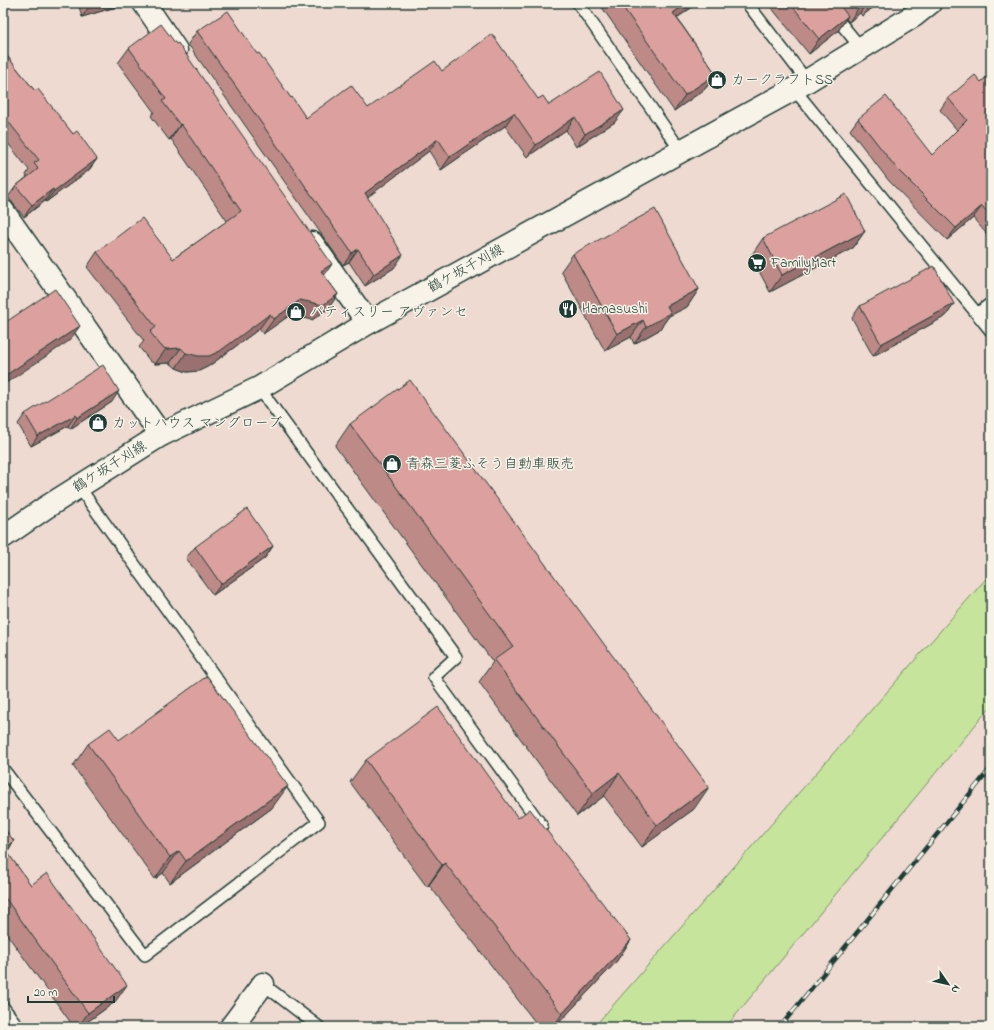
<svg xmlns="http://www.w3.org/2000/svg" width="994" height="1030" font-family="'Indie Flower','Klee One',sans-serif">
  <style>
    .green { fill: #c6e49b; stroke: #729068 }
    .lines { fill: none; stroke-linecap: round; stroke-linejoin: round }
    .service-casing { stroke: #1f3d34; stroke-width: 14 }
    .minor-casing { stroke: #1f3d34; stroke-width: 25 }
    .secondary-casing { stroke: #1f3d34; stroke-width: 25 }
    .service { stroke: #f7f3e8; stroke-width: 11 }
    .minor { stroke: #f7f3e8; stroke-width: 22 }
    .secondary { stroke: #f7f3e8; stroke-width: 22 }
    .rail-casing { stroke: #1f3d34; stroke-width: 4.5 }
    .rail { stroke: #f7f3e8; stroke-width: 3; stroke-dasharray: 9; stroke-linecap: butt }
    .wall { fill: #bd8a88; stroke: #1f3d34 }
    .shaded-wall { fill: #9a716f; stroke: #1f3d34 }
    .building { fill: #dca19e; stroke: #1f3d34 }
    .labels { text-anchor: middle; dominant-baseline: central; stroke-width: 3; stroke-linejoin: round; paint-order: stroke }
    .poi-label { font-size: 14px; fill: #1f3d34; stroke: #f7f3e8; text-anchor: start }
    .street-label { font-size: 14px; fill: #1f3d34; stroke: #f7f3e8 }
  </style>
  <rect width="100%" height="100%" fill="#efdad2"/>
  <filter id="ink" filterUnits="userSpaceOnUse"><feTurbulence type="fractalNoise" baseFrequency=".025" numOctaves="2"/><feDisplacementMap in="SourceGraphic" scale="8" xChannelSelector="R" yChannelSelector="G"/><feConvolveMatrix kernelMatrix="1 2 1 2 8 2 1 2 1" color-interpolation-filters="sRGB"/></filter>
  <g filter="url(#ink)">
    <!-- green -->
    <polygon class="green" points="991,573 991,706 726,1027 594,1027"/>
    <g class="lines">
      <defs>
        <g id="service">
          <polyline points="578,3 681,151"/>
          <polyline points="747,3 807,81"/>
          <polyline points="824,3 861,48"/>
          <polyline points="794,89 991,331"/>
          <polyline points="977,314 991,303"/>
          <polyline points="259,388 456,657 434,677 542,826"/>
          <polyline points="3,769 145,955 319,822 79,487"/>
          <polyline points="263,984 319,1027"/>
          <polyline points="3,1007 16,1024"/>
        </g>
        <g id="minor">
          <polyline points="144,3 176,50"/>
          <polyline points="3,211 161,435"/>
          <polyline points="312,243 368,323"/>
          <polyline points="231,1027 263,984"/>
        </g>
        <polyline id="secondary" points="3,537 45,508 161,435 259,388 368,323 794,89 915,15 930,3"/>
      </defs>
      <!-- service casing -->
      <use href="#service" class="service-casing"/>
      <!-- minor casing -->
      <use href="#minor" class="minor-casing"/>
      <!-- secondary casing -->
      <use href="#secondary" class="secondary-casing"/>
      <!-- service -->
      <use href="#service" class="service"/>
      <!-- minor -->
      <use href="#minor" class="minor"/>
      <!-- secondary -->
      <use href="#secondary" class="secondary"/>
      <defs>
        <polyline id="rail" points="780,1027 991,768"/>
      </defs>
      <!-- rail casing -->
      <use href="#rail" class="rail-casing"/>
      <!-- rail -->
      <use href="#rail" class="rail"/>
    </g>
    <!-- wall -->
    <g class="wall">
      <polygon points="78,3 121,3 119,6 82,17"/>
      <polygon points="600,3 698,3 677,18 716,74 705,89 674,111 601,6 601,5"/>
      <polygon points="772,3 879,3 862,16 860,13 849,22 846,19 838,31 809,54 770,6"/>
      <polygon points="197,31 257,54 306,118 368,108 442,71 538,99 549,105 615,122 576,147 566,130 527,157 505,126 441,170 429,151 367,197 394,268 365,286 349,262 343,265 188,44"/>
      <polygon points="129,48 324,275 338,294 328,309 312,320 290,315 263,334 259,329 209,366 199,371 187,372 176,368 170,363 155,364 150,361 139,347 144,341 87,267 97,252 173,259 227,221 171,139 169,140 151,116 154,112 118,63"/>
      <polygon points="3,51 35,91 73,134 97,159 89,170 46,202 45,201 24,217 8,197 16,186 27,177 26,175 29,170 3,137"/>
      <polygon points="991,73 991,239 973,218 947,240 889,181 850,130 858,119 932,155 957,130 940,110 948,98 981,82"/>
      <polygon points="865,231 853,248 770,292 751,256 763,238"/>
      <polygon points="573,254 699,289 687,307 669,316 659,330 634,344 631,337 605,351 561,271"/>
      <polygon points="954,304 946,316 873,356 852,318 860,306"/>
      <polygon points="112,402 70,429 68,426 31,446 18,424 25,414"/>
      <polygon points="350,424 694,809 642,847 604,796 577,816 479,682 493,662 335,446"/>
      <polygon points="273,546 265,558 213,595 186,558 195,547"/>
      <polygon points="119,740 272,808 170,883 163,873 155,879 73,766 88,744"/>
      <polygon points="366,760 518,818 631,940 616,962 555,1027 539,1027 429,885 427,887 350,782"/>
      <polygon points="3,827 14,841 7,852 115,1002 80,1027 74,1027 3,929"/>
    </g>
    <!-- shaded-wall -->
    <g class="shaded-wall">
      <polygon points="98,3 121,3 119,6 82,17 90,5"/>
      <polygon points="687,3 698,3 662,28 673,13"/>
      <polygon points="864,3 867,3 860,13 849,22 859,7"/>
      <polygon points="871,3 879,3 862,16"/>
      <polygon points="848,16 838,31 809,54 819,39"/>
      <polygon points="716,74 705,89 674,111 685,95"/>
      <polygon points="624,110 615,122 576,147 585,134"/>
      <polygon points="514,113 505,126 441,170 450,157"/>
      <polygon points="575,117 566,130 527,157 536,145"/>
      <polygon points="181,124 171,139 169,140 180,125"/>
      <polygon points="438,139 429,151 356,206 365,193"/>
      <polygon points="97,159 89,170 46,202 54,191"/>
      <polygon points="53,189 45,201 24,217 32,205"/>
      <polygon points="982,206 973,218 947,240 956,228"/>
      <polygon points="865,231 853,248 770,292 782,275"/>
      <polygon points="358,249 349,262 343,265 352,253"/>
      <polygon points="403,255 394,268 365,286 374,274"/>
      <polygon points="332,264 322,279 321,271"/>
      <polygon points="699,289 687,307 669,316 659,330 634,344 646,327 667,306"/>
      <polygon points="338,294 328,309 312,320 290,315 263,334 274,319 300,300"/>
      <polygon points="954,304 946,316 873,356 881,344"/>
      <polygon points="270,314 259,329 209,366 199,371 187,372 176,368 186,353"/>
      <polygon points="643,320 631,337 605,351 617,334"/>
      <polygon points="80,326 69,341 3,385 3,377"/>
      <polygon points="181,348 170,363 155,364 166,349"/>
      <polygon points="119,391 112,402 70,429 77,418"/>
      <polygon points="76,415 68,426 31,446 38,436"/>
      <polygon points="273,546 265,558 213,595 221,584"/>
      <polygon points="619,773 604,796 577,816 593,793"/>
      <polygon points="288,786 272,808 170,883 186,861"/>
      <polygon points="709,787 694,809 642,847 657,825"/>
      <polygon points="14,841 3,858 5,849"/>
      <polygon points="179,851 163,873 155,879 170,857"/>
      <polygon points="445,863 429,885 427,887 442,865"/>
      <polygon points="631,940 616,962 555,1027 553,1027 562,1014"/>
      <polygon points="127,985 115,1002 80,1027 78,1027 88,1013"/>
    </g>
    <!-- building -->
    <g class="building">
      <polygon points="90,3 98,3 90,5"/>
      <polygon points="620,3 687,3 673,13 716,74 685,95"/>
      <polygon points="790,3 838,3 848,16 819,39"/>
      <polygon points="856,3 864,3 859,7"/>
      <polygon points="228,11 257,54 259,53 291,98 292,97 306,118 351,85 368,108 435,61 442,71 492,34 538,99 543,96 549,105 600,72 624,110 585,134 575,117 536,145 514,113 450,157 438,139 365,193 403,255 374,274 358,249 352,253 197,31"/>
      <polygon points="161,24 176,44 178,43 332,264 321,271 338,294 323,305 300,300 274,319 270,314 220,351 209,356 198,356 186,353 181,348 166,349 161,346 150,332 156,327 97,252 142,218 173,259 241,211 181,124 180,125 162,101 166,99 129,48"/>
      <polygon points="3,51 35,91 38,89 73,134 77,131 97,159 54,191 53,189 32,205 16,186 38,169 34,163 39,160 3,115"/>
      <polygon points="991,73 991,217 982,206 956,228 897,169 858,119 886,96 932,155 967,120 948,98 975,75 981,82"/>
      <polygon points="846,194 865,231 782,275 763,238"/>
      <polygon points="655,209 699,289 667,306 671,313 646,327 643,320 617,334 573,254"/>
      <polygon points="934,266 954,304 881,344 860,306"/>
      <polygon points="55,289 80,326 3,377 3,324"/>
      <polygon points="103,365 119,391 77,418 76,415 38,436 25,414"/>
      <polygon points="410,380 709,787 657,825 619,773 593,793 494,660 513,646 350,424"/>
      <polygon points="247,509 273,546 221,584 195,547"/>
      <polygon points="207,676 288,786 186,861 179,851 170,857 88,744 110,728 119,740"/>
      <polygon points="438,707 518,818 530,809 631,940 562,1014 445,863 442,865 366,760"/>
      <polygon points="3,827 14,841 5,849 31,885 47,873 127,985 88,1013 3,895"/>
    </g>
  </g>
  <!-- icons -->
  <defs>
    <symbol id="shop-disc" viewBox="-11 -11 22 22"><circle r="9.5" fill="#1f3d34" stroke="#f7f3e8"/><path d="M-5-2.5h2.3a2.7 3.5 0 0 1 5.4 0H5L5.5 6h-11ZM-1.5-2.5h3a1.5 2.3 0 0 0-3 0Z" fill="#fff"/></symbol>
    <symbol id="supermarket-disc" viewBox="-11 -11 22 22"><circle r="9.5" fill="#1f3d34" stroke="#f7f3e8"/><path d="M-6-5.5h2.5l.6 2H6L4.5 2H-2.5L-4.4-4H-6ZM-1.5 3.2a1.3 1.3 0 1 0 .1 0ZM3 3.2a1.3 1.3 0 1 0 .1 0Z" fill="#fff"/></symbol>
    <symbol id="restaurant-disc" viewBox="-11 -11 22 22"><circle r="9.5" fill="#1f3d34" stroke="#f7f3e8"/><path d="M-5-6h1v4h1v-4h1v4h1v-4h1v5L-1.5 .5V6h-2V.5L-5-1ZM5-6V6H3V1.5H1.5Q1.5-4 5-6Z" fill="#fff"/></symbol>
  </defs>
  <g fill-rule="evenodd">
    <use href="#shop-disc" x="706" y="69" width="22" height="22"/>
    <use href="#supermarket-disc" x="746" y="252" width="22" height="22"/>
    <use href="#restaurant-disc" x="557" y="298" width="22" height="22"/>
    <use href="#shop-disc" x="285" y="301" width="22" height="22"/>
    <use href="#shop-disc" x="87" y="412" width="22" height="22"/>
    <use href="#shop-disc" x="381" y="453" width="22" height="22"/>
  </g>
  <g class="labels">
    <!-- poi labels -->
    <g class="poi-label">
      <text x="731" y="80">カークラフトSS</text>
      <text x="771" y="263">FamilyMart</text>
      <text x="582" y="309">Hamasushi</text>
      <text x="310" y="312">パティスリー アヴァンセ</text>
      <text x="112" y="423">カットハウス マングローブ</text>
      <text x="406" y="464">青森三菱ふそう自動車販売</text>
    </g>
    <!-- street labels -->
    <g class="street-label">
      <text transform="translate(466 269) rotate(-29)">鶴ケ坂千刈線</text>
      <text transform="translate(110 467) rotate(-32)">鶴ケ坂千刈線</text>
    </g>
  </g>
  <!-- margin -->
  <rect width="994" height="1030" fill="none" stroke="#f7f3e8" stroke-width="16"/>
  <rect x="8" y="8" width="978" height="1014" fill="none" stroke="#1f3d34" stroke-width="1.5" filter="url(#ink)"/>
  <!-- north arrow -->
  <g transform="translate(948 984) rotate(124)" stroke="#f7f3e8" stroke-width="3" paint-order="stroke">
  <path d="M0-3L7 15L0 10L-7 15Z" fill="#1f3d34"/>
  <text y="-6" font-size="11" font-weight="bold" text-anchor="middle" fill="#1f3d34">N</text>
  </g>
  <!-- scale -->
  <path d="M28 996v6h86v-6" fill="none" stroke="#1f3d34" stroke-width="2"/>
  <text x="34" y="996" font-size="12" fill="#1f3d34" stroke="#f7f3e8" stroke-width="3" paint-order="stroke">20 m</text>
</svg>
